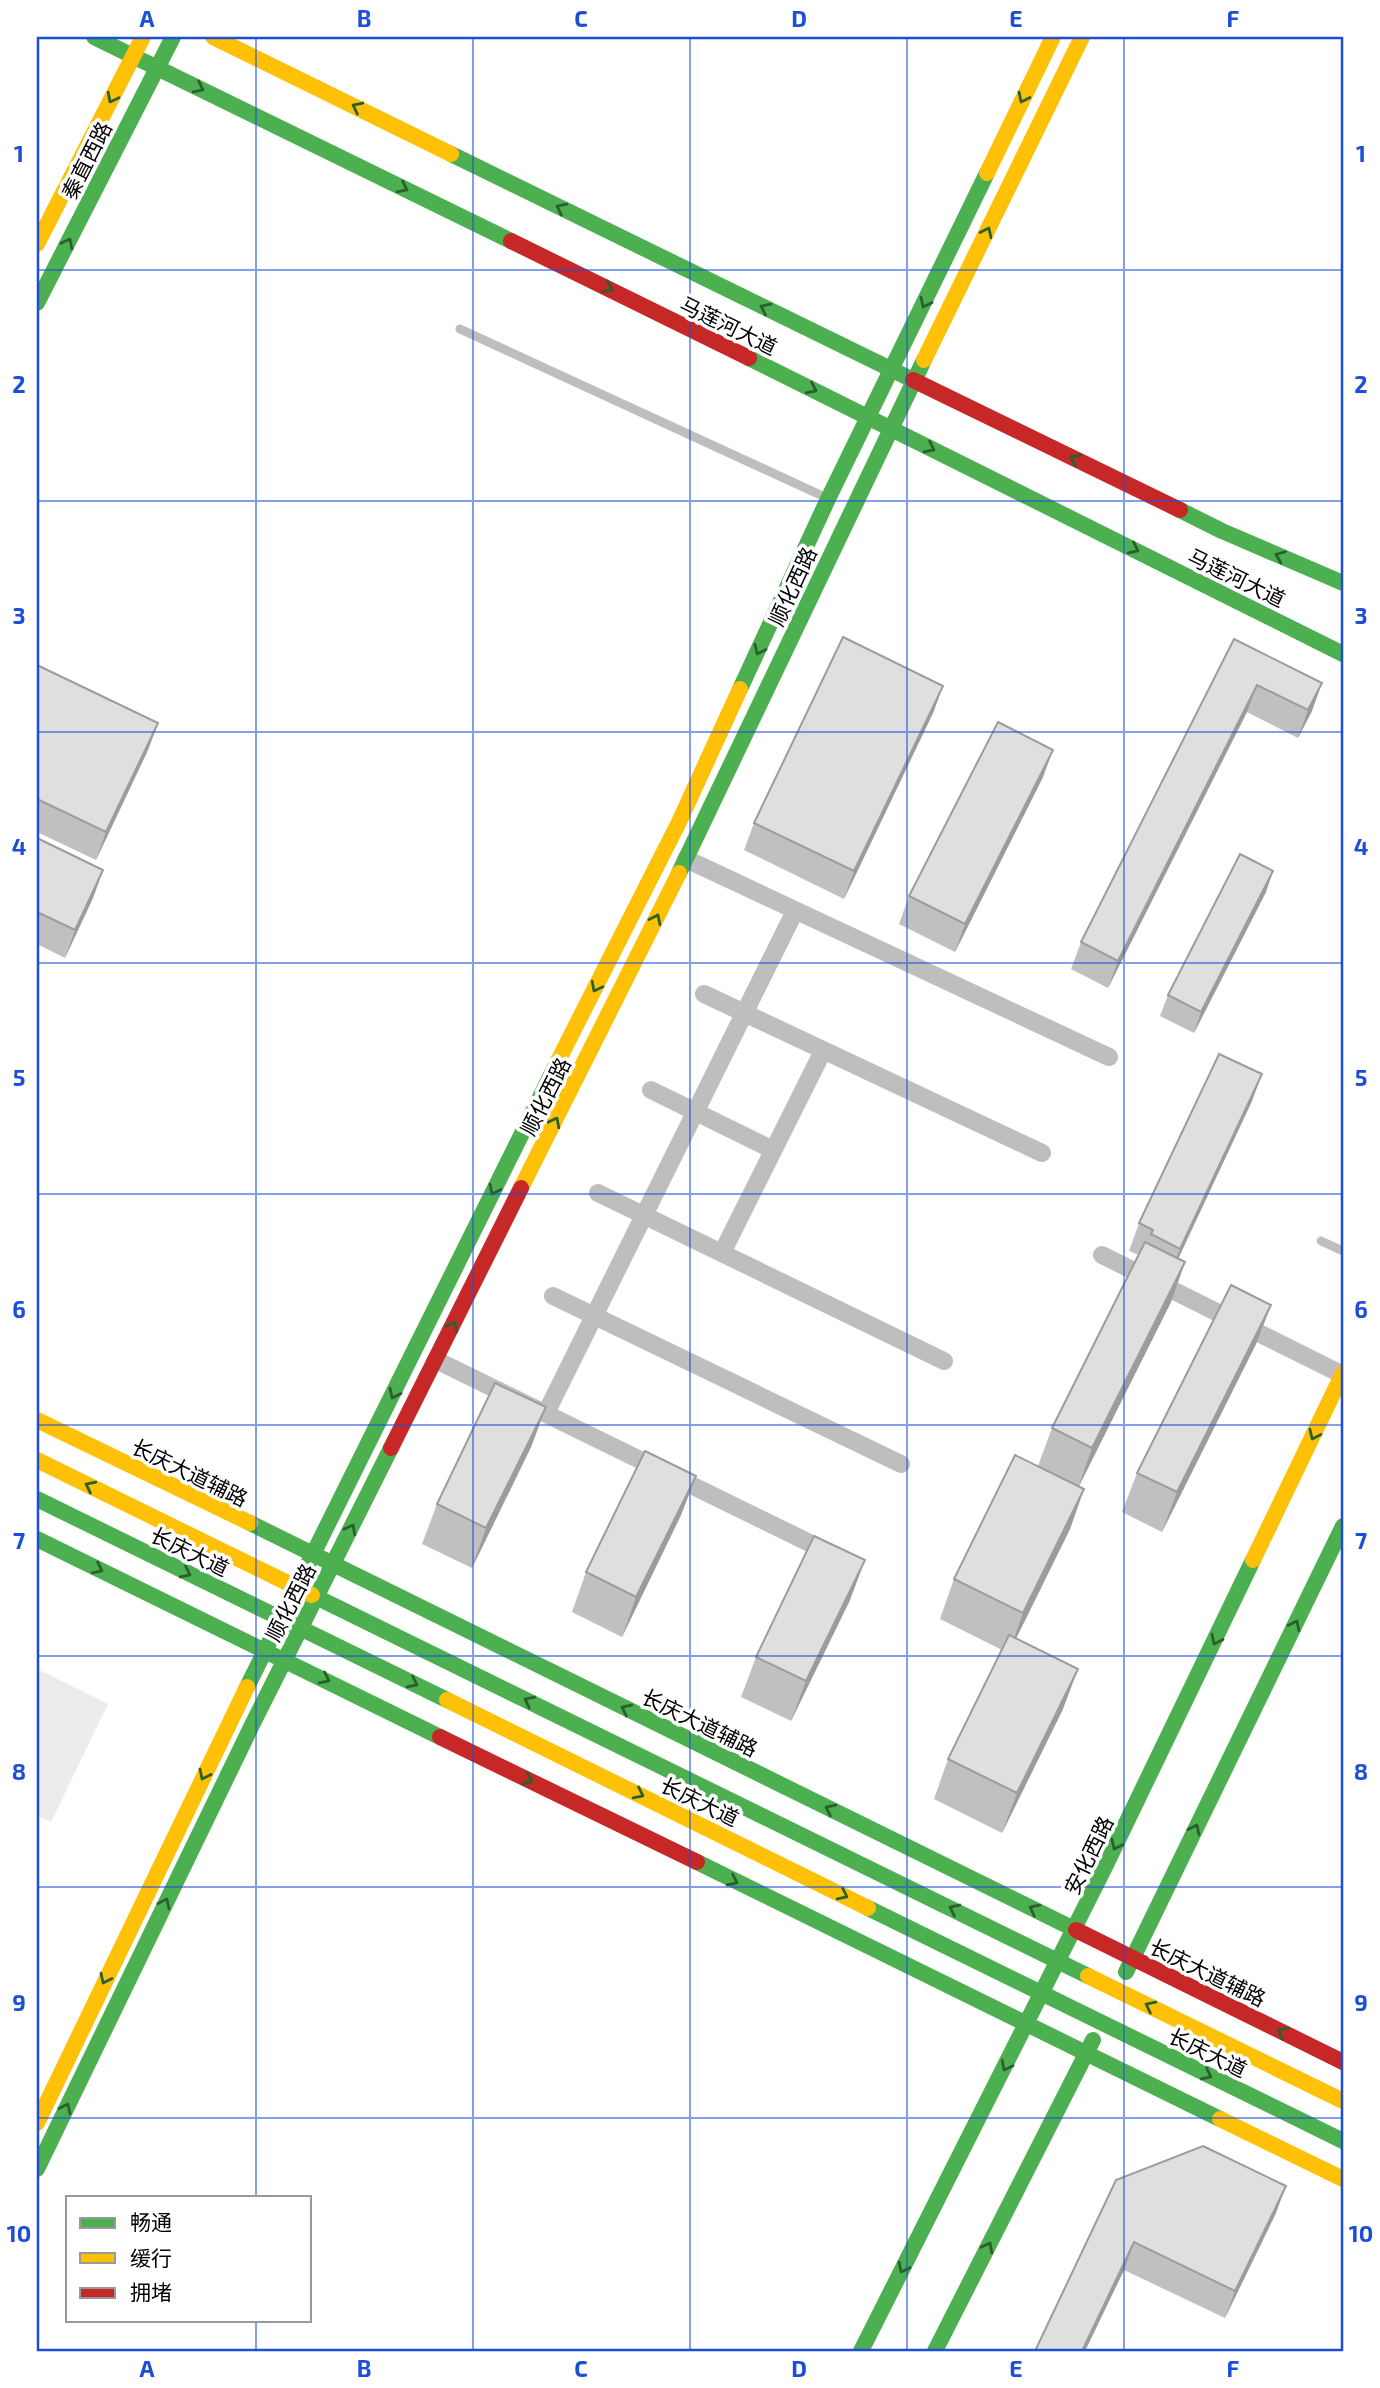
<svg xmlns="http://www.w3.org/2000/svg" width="1380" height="2388" font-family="'Exo 2','Noto Sans SC',sans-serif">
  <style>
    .green { fill: #ececec }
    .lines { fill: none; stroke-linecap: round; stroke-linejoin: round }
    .lane { stroke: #bebebe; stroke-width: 9 }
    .street { stroke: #bebebe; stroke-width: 18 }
    .fast { stroke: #4caf50; stroke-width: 16 }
    .slow { stroke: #ffc107; stroke-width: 16 }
    .jam { stroke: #c62828; stroke-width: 16 }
    .wall { fill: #c0c0c0 }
    .shaded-wall { fill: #9c9c9c }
    .building { fill: #dfdfdf; stroke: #9c9c9c; stroke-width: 2 }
    .oneway { stroke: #2a602c }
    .grid { fill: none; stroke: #1d4ed8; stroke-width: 2; stroke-opacity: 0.55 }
    .labels { text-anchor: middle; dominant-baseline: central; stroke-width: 7; stroke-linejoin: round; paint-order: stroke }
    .street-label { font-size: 21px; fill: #000; stroke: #fff }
    .neatline { fill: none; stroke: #1d4ed8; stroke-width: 2.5 }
    .grid-label { font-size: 23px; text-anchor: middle; font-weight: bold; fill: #1d4ed8 }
  </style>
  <rect width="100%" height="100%" fill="#fff"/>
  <!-- green -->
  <polygon class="green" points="37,1669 108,1704 51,1822 37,1815"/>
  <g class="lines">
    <!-- lane -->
    <g class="lane">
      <polyline points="460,329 827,498"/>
      <polyline points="1321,1241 1343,1251"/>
    </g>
    <!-- street -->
    <g class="street">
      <polyline points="686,859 1109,1057"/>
      <polyline points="704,994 1042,1153"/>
      <polyline points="651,1090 773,1150"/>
      <polyline points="598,1193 944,1361"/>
      <polyline points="722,1253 823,1051"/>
      <polyline points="1102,1255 1343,1375"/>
      <polyline points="553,1296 901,1464"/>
      <polyline points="436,1360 832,1554"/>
      <polyline points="546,1413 795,911"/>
    </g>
    <!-- fast -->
    <g class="fast">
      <polyline points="94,37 511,241"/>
      <polyline points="451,154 913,380"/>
      <polyline points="37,303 173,37"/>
      <polyline points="749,358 1343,654"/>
      <polyline points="1180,510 1222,531 1343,583"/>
      <polyline points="740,689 828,499 987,173"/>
      <polyline points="679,873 924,360"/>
      <polyline points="37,1499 447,1700"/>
      <polyline points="250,1523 1076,1930"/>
      <polyline points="37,1539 440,1737"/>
      <polyline points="312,1595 1088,1976"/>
      <polyline points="247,1687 558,1061"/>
      <polyline points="697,1862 1220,2119"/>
      <polyline points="868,1908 1343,2141"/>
      <polyline points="1126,1972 1343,1526"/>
      <polyline points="37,2169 254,1721 391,1448"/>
      <polyline points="861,2351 1104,1869 1253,1560"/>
      <polyline points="935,2351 1093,2040"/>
    </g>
    <!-- slow -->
    <g class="slow">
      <polyline points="213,37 451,154"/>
      <polyline points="987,173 1053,37"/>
      <polyline points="37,244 143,37"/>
      <polyline points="924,360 1082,37"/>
      <polyline points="558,1061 679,822 740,689"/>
      <polyline points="521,1188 679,873"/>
      <polyline points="37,1420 250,1523"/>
      <polyline points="37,1460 312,1595"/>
      <polyline points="1253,1560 1343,1373"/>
      <polyline points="447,1700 868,1908"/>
      <polyline points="1088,1976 1343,2101"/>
      <polyline points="1220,2119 1343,2179"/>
      <polyline points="37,2123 247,1687"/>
    </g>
    <!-- jam -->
    <g class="jam">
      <polyline points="511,241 749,358"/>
      <polyline points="913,380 1180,510"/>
      <polyline points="391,1448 521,1188"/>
      <polyline points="440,1737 697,1862"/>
      <polyline points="1076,1930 1343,2062"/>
    </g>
  </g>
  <!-- wall -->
  <g class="wall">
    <polygon points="1234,639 1312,711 1298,738 1247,712 1108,988 1071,969 1081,942"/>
    <polygon points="37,665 158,723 148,750 96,860 37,832"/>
    <polygon points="943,686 933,713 844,899 744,850 754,823"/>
    <polygon points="1043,777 955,952 899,924 909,896"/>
    <polygon points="37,838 103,870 93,898 65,958 37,944"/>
    <polygon points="1266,892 1194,1033 1160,1016 1168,995"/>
    <polygon points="1252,1101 1178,1259 1185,1262 1171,1302 1079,1486 1084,1489 1070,1529 1016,1638 1063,1709 1002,1833 934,1799 948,1759 1002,1650 940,1619 954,1579 1038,1466 1052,1428 1139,1255 1129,1251 1139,1223"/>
    <polygon points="1271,1305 1256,1344 1162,1532 1122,1512 1137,1473"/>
    <polygon points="546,1407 531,1447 472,1568 422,1544 437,1504"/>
    <polygon points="696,1476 681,1515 622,1637 572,1612 586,1572"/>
    <polygon points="850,1600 791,1721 741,1697 756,1657"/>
    <polygon points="1116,2180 1276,2213 1225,2318 1124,2270 1085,2351 1035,2351"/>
  </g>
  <!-- shaded-wall -->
  <g class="shaded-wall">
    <polygon points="1322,683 1312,711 1298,738 1308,710"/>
    <polygon points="1257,685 1247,712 1108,988 1118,961"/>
    <polygon points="943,686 933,713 844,899 854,871"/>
    <polygon points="158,723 148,750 96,860 106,832"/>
    <polygon points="1053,750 1043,777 955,952 965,924"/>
    <polygon points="103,870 93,898 65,958 75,930"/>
    <polygon points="1273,871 1266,892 1194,1033 1201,1012"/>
    <polygon points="1262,1074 1252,1101 1170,1276 1180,1249"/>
    <polygon points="1185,1262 1171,1302 1078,1488 1092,1448"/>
    <polygon points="1271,1305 1256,1344 1162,1532 1177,1492"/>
    <polygon points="546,1407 531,1447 472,1568 486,1528"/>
    <polygon points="696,1476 681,1515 622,1637 636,1597"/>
    <polygon points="1084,1489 1070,1529 1009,1653 1023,1613"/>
    <polygon points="865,1560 850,1600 791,1721 806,1681"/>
    <polygon points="1078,1669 1063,1709 1002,1833 1017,1793"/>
    <polygon points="1286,2186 1276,2213 1225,2318 1235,2291"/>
    <polygon points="1134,2242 1124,2270 1085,2351 1082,2351"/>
  </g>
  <!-- building -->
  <g class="building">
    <polygon points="843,637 943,686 854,871 754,823"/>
    <polygon points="1234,639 1322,683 1308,710 1257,685 1118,961 1081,942"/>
    <polygon points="37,665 158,723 106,832 37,799"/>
    <polygon points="998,722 1053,750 965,924 909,896"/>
    <polygon points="37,838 103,870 75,930 37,912"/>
    <polygon points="1240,854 1273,871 1201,1012 1168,995"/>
    <polygon points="1219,1054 1262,1074 1180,1249 1151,1234 1153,1230 1139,1223"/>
    <polygon points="1145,1242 1185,1262 1092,1448 1052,1428"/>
    <polygon points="1231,1285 1271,1305 1177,1492 1137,1473"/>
    <polygon points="495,1383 546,1407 486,1528 437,1504"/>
    <polygon points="645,1451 696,1476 636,1597 586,1572"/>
    <polygon points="1015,1455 1084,1489 1023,1613 954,1579"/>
    <polygon points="814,1536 865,1560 806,1681 756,1657"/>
    <polygon points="1009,1635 1078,1669 1017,1793 948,1759"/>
    <polygon points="1203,2146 1286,2186 1235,2291 1134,2242 1082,2351 1035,2351 1116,2180"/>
  </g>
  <!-- one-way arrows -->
  <defs><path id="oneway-chevron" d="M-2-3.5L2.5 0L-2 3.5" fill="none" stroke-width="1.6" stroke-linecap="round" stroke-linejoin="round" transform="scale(1.75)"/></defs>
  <g class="oneway">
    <use href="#oneway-chevron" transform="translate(199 88) rotate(26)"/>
    <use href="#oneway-chevron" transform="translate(112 98) rotate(117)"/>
    <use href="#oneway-chevron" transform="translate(1023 98) rotate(116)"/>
    <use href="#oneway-chevron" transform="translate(357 107) rotate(-154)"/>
    <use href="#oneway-chevron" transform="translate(403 188) rotate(26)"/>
    <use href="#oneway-chevron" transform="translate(561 208) rotate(-154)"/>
    <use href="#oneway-chevron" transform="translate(987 232) rotate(-64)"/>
    <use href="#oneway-chevron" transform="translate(68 243) rotate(-63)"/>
    <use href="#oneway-chevron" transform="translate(608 288) rotate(26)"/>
    <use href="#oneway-chevron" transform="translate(925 303) rotate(116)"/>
    <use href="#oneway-chevron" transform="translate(765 308) rotate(-154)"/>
    <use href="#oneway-chevron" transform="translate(812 389) rotate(26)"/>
    <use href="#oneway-chevron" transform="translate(930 448) rotate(26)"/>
    <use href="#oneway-chevron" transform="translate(1075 459) rotate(-154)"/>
    <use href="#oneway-chevron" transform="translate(1134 549) rotate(26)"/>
    <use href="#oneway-chevron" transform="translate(1280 556) rotate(-157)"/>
    <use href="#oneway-chevron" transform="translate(759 650) rotate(115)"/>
    <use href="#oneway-chevron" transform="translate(656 919) rotate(-64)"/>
    <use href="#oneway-chevron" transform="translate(596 987) rotate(117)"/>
    <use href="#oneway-chevron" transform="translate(555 1122) rotate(-63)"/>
    <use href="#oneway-chevron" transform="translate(494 1190) rotate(116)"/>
    <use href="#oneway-chevron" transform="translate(453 1326) rotate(-63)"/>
    <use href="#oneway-chevron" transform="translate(394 1394) rotate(116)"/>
    <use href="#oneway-chevron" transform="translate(1314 1435) rotate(115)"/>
    <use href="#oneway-chevron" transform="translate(90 1486) rotate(-154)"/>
    <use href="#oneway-chevron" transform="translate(351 1529) rotate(-63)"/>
    <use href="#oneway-chevron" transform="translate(98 1569) rotate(26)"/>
    <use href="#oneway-chevron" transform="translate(186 1573) rotate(26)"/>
    <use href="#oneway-chevron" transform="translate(1295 1625) rotate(-64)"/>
    <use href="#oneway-chevron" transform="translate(1216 1640) rotate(116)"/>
    <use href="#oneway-chevron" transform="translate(325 1679) rotate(26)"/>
    <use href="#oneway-chevron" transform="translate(413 1683) rotate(26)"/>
    <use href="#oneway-chevron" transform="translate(529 1701) rotate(-154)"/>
    <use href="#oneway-chevron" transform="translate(626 1709) rotate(-154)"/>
    <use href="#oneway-chevron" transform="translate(204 1775) rotate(116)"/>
    <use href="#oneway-chevron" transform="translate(528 1780) rotate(26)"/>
    <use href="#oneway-chevron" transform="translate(639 1794) rotate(26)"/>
    <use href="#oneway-chevron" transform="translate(830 1809) rotate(-154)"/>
    <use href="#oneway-chevron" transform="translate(1195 1829) rotate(-64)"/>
    <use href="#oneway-chevron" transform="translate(1116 1845) rotate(116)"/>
    <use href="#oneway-chevron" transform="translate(733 1881) rotate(26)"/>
    <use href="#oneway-chevron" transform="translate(843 1895) rotate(26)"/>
    <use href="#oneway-chevron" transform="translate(165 1903) rotate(-64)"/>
    <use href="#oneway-chevron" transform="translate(954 1909) rotate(-154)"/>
    <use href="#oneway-chevron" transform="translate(1034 1909) rotate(-153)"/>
    <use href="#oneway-chevron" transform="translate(105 1979) rotate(116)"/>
    <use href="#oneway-chevron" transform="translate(1150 2006) rotate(-154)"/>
    <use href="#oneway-chevron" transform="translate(1282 2032) rotate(-154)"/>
    <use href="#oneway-chevron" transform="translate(1006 2066) rotate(117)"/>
    <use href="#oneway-chevron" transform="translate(1207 2075) rotate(26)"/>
    <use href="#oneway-chevron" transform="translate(66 2108) rotate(-65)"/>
    <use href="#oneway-chevron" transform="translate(988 2247) rotate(-63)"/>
    <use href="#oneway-chevron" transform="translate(903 2268) rotate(117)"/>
  </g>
  <!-- grid -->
  <path class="grid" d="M256,37V2197M473,37V2351M690,37V2351M907,37V2351M1124,37V2351M37,270H1343M37,501H1343M37,732H1343M37,963H1343M37,1194H1343M37,1425H1343M37,1656H1343M37,1887H1343M37,2118H1343M256,2320V2351"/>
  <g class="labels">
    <!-- street labels -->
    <g class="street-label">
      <text transform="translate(86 160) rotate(-63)">秦直西路</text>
      <text transform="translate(729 325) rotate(26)">马莲河大道</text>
      <text transform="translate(1237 577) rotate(26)">马莲河大道</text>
      <text transform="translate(792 586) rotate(-65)">顺化西路</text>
      <text transform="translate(545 1096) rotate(-63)">顺化西路</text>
      <text transform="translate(190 1472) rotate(26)">长庆大道辅路</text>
      <text transform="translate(190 1551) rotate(26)">长庆大道</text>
      <text transform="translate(290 1602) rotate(-63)">顺化西路</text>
      <text transform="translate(700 1722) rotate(26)">长庆大道辅路</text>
      <text transform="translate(700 1801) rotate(26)">长庆大道</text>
      <text transform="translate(1088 1855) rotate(-64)">安化西路</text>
      <text transform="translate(1208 1972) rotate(26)">长庆大道辅路</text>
      <text transform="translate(1208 2052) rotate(26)">长庆大道</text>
    </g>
  </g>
  <!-- border -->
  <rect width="1380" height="2388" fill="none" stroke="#ffffff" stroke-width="77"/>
  <!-- legend -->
  <rect x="66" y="2196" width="245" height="126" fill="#ffffff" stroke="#999999" stroke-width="2"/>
  <rect x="80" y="2218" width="35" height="10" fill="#4caf50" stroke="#999999" stroke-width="2"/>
  <text x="130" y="2230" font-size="21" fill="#000000">畅通</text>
  <rect x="80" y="2253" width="35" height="10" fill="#ffc107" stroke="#999999" stroke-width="2"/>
  <text x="130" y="2266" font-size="21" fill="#000000">缓行</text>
  <rect x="80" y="2288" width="35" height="10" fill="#c62828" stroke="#999999" stroke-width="2"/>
  <text x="130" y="2300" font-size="21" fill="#000000">拥堵</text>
  <rect x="38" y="38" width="1304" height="2312" class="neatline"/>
  <g class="grid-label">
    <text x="147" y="27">A</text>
    <text x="364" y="27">B</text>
    <text x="581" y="27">C</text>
    <text x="799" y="27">D</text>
    <text x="1016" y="27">E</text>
    <text x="1233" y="27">F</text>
    <text x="19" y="162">1</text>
    <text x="1361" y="162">1</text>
    <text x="19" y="393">2</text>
    <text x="1361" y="393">2</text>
    <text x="19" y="624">3</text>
    <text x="1361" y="624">3</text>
    <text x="19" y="855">4</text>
    <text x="1361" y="855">4</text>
    <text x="19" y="1086">5</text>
    <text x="1361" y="1086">5</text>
    <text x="19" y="1318">6</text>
    <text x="1361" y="1318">6</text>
    <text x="19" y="1549">7</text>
    <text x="1361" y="1549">7</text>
    <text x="19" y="1780">8</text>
    <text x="1361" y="1780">8</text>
    <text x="19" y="2011">9</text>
    <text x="1361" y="2011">9</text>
    <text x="19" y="2242">10</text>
    <text x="1361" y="2242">10</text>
    <text x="147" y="2377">A</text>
    <text x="364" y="2377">B</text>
    <text x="581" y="2377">C</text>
    <text x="799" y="2377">D</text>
    <text x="1016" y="2377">E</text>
    <text x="1233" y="2377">F</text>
  </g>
</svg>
